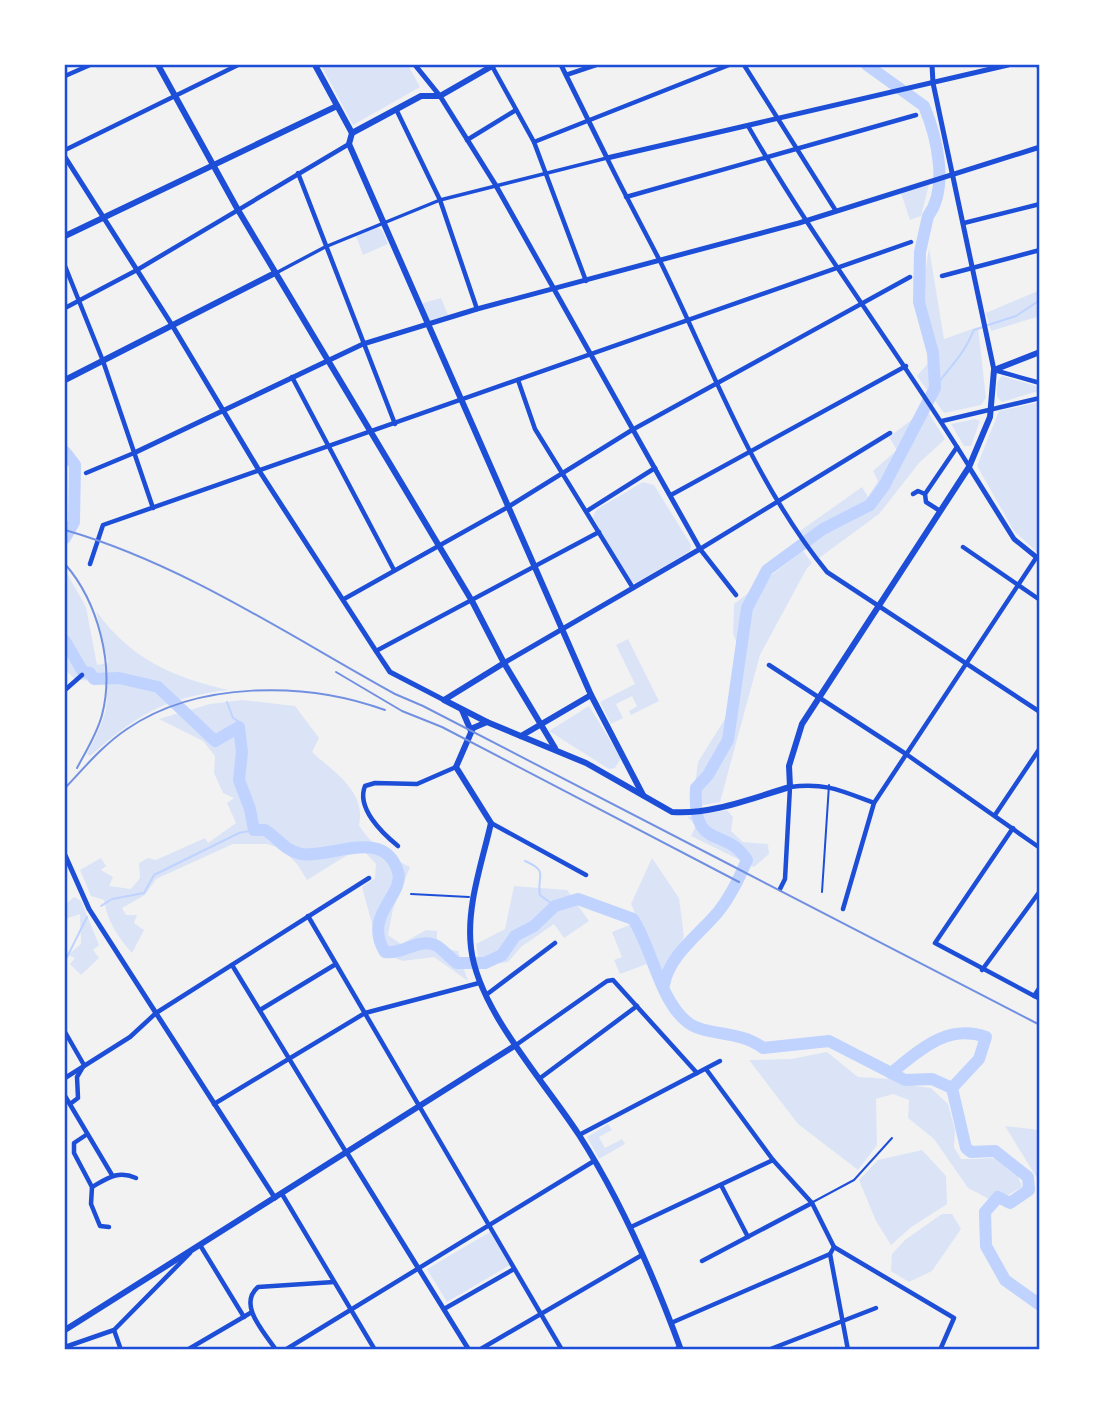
<svg xmlns="http://www.w3.org/2000/svg" width="1105" height="1415" font-family="Barlow,sans-serif">
  <style>
    .green { fill: #dbe4f7 }
    .lines { fill: none; stroke-linecap: round; stroke-linejoin: round }
    .stream { stroke: #bfd3fe; stroke-width: 2 }
    .river { stroke: #bfd3fe; stroke-width: 12 }
    .service { stroke: #1d4ed8; stroke-width: 2 }
    .pedestrian { stroke: #1d4ed8; stroke-width: 3.5 }
    .minor { stroke: #1d4ed8; stroke-width: 4.5 }
    .tertiary { stroke: #1d4ed8; stroke-width: 5 }
    .secondary { stroke: #1d4ed8; stroke-width: 6 }
    .rail { stroke: #7290e2; stroke-width: 2 }
    .neatline { fill: none; stroke: #1d4ed8; stroke-width: 2.5 }
  </style>
  <rect width="100%" height="100%" fill="#f2f2f2"/>
  <!-- green -->
  <g class="green">
    <polygon points="321,65 408,65 420,87 353,125"/>
    <polygon points="929,184 921,216 910,220 901,193"/>
    <polygon points="377,227 382,230 388,244 363,255 356,236"/>
    <polygon points="929,248 944,339 978,327 986,398 981,405 944,413 917,376 930,361 933,346 921,299"/>
    <polygon points="1040,290 1040,316 991,331 986,313"/>
    <polygon points="441,298 448,315 427,321 423,303"/>
    <polygon points="1002,376 1040,387 1040,394 1035,392 1002,402 997,397 997,382"/>
    <polygon points="1040,402 1040,555 1014,531 977,466 999,411"/>
    <polygon points="926,409 945,439 919,463 879,514 819,558 800,531 862,487 868,497 878,481 873,471 897,450 889,437"/>
    <polygon points="975,419 980,421 971,446 964,446 951,424"/>
    <polygon points="643,482 654,485 691,545 690,551 636,583 630,582 593,517 597,509"/>
    <polygon points="803,551 812,563 807,568 760,655 720,802 692,807 698,762 728,714 738,645 733,634 734,604"/>
    <path d="M65,570L86,607L97,665L108,663L96,611C131,659 172,677 228,690C165,698 138,714 90,756L87,754C98,732 113,707 104,683L75,679L65,670Z"/>
    <polygon points="628,639 659,701 631,715 629,711 637,706 632,696 616,704 623,718 611,724 600,702 635,684 616,645"/>
    <path d="M242,700L295,706L319,738L312,752C333,771 367,792 359,825C369,843 391,858 410,867L393,909L388,935L401,944L426,930L437,931V941L445,949L458,951L468,981L434,957L403,961L380,953L362,887L375,878L376,864L364,851H354L307,880L297,864L282,849L267,844H233L156,879L145,895L122,908L126,915H137L134,923L144,930L132,953C118,937 107,921 104,900L91,896L80,870L101,858L106,866L101,870L113,877L109,886L131,889L140,878L139,863L148,858L156,860L205,838L208,843L236,823L227,803L234,798L223,793L214,773L215,756L203,741L159,719L210,704Z"/>
    <polygon points="589,706 621,758 615,768 609,769 549,731"/>
    <polygon points="727,810 733,817 731,831 743,842 768,844 769,854 754,867 691,836 696,825 687,817"/>
    <polygon points="652,858 679,898 684,937 663,973 631,904"/>
    <polygon points="514,886 567,890 589,921 564,938 554,924 521,947 508,962 480,967 476,944 505,929"/>
    <polygon points="74,897 81,901 99,945 93,950 99,958 81,975 70,964 75,958 68,955 81,944 80,914 65,919 65,905"/>
    <polygon points="632,924 647,964 620,974 614,960 622,957 612,932"/>
    <path d="M827,1052L858,1077L892,1079L907,1085L931,1088L948,1104L955,1130L954,1147L961,1159C991,1160 1010,1149 1022,1187L1008,1195L999,1193L989,1199L968,1188L934,1139L908,1118L909,1100L893,1094L876,1099L877,1145L858,1170L798,1124L749,1060L791,1059Z"/>
    <polygon points="608,1124 612,1130 599,1137 605,1148 622,1139 625,1144 599,1159 587,1137"/>
    <polygon points="1005,1126 1040,1130 1040,1183"/>
    <polygon points="922,1150 946,1176 947,1204 910,1228 891,1245 876,1221 859,1180 878,1160"/>
    <polygon points="942,1214 952,1214 961,1229 932,1271 909,1282 891,1271 892,1254 905,1240"/>
    <polygon points="490,1232 510,1265 447,1302 427,1269"/>
  </g>
  <g class="lines">
    <!-- stream -->
    <g class="stream">
      <polyline points="988,325 1016,316 1040,300"/>
      <path d="M935,388C951,364 962,358 974,330L983,327"/>
      <polyline points="227,702 233,718 241,723 239,727"/>
      <path d="M525,861C550,872 536,875 540,895L555,906"/>
      <polyline points="101,906 112,899 144,893 154,875 239,833 254,830"/>
      <polyline points="65,961 87,917"/>
    </g>
    <!-- river -->
    <g class="river">
      <polyline points="65,452 75,465 74,522 65,538"/>
      <path d="M65,641L83,672L90,673L94,679L119,678L158,687L215,741L239,727L242,752L239,780L250,809L254,830H265C278,838 285,851 301,854C330,859 385,826 398,872C405,895 362,915 385,952C402,955 418,938 435,945C442,948 450,958 457,963H485L502,955L515,936L534,926L555,906L578,899L633,919C652,948 659,998 686,1021C704,1037 738,1029 763,1048L829,1041L905,1080L932,1079L952,1088L966,1148L971,1152L995,1151L1028,1177L1029,1190L1010,1203L998,1197L985,1212L986,1246L1005,1280L1040,1305"/>
      <path d="M664,985C669,955 699,935 718,912C731,896 739,879 747,860C725,825 692,853 696,788L708,775L728,740L747,608L767,570L823,529L870,505L884,486L935,388L933,353L919,302L920,252L928,216C949,188 937,137 924,106L867,65"/>
      <path d="M891,1073C920,1050 947,1023 986,1037L979,1059L952,1088"/>
    </g>
    <!-- service -->
    <g class="service">
      <polyline points="822,892 829,785"/>
      <polyline points="411,894 469,897"/>
      <polyline points="813,1202 854,1180 892,1138"/>
    </g>
    <!-- pedestrian -->
    <polyline class="pedestrian" points="276,273 325,247 440,200 607,158"/>
    <!-- minor -->
    <g class="minor">
      <polyline points="744,65 836,211"/>
      <polyline points="492,66 534,142 586,281"/>
      <polyline points="566,75 596,65"/>
      <polyline points="65,76 90,65"/>
      <polyline points="396,109 440,200 477,309"/>
      <path d="M748,126C815,243 898,351 969,466"/>
      <polyline points="467,140 516,110"/>
      <polyline points="534,142 729,65"/>
      <polyline points="65,150 238,65"/>
      <path d="M607,158C624,193 643,228 661,263C712,367 753,481 827,572L1040,712"/>
      <polyline points="298,173 395,424"/>
      <polyline points="626,197 916,115"/>
      <polyline points="964,223 1040,204"/>
      <polyline points="65,266 103,361 153,508"/>
      <polyline points="942,276 1040,250"/>
      <polyline points="65,308 137,270 349,144"/>
      <polyline points="994,370 1040,383"/>
      <polyline points="292,377 394,570"/>
      <polyline points="518,380 535,429 633,588"/>
      <polyline points="942,421 1040,398"/>
      <polyline points="86,473 134,453"/>
      <polyline points="913,494 918,491 925,494"/>
      <polyline points="671,495 906,366"/>
      <polyline points="587,511 655,468"/>
      <polyline points="940,511 926,502 925,494 957,447"/>
      <polyline points="963,547 1040,600"/>
      <polyline points="90,564 103,525 911,242"/>
      <polyline points="736,595 700,549 890,433"/>
      <polyline points="344,599 508,507 632,430 910,277"/>
      <polyline points="376,651 599,532"/>
      <polyline points="769,665 906,754 1040,848"/>
      <polyline points="65,690 82,675"/>
      <polyline points="995,815 1040,748"/>
      <polyline points="491,823 586,875"/>
      <polyline points="1013,828 935,943 1040,999"/>
      <path d="M398,846C382,833 356,808 365,786L375,783L417,784L456,767"/>
      <path d="M780,889L785,879L790,787C825,782 842,791 874,803"/>
      <polyline points="843,909 874,803 1036,558"/>
      <polyline points="308,916 562,1350"/>
      <polyline points="232,965 346,1152"/>
      <polyline points="982,970 1040,891"/>
      <polyline points="486,995 555,943"/>
      <polyline points="1034,996 1040,987"/>
      <polyline points="260,1010 336,964"/>
      <polyline points="65,1032 84,1065 77,1077 78,1098 70,1104"/>
      <polyline points="516,1045 607,981 613,980 697,1073"/>
      <polyline points="706,1069 773,1160 812,1203 834,1247 830,1254 848,1350"/>
      <polyline points="65,1078 130,1037 156,1013 369,878"/>
      <polyline points="539,1079 637,1006"/>
      <polyline points="65,1096 112,1175"/>
      <polyline points="214,1104 365,1013 479,983"/>
      <polyline points="86,1135 74,1143 74,1153 92,1187 91,1204 100,1226 109,1227"/>
      <polyline points="579,1135 720,1061"/>
      <polyline points="721,1185 748,1237"/>
      <path d="M92,1187C108,1178 118,1170 136,1178"/>
      <polyline points="282,1194 375,1350"/>
      <polyline points="631,1227 773,1160"/>
      <polyline points="200,1245 244,1317"/>
      <polyline points="834,1247 954,1318 940,1350"/>
      <polyline points="702,1261 812,1203"/>
      <polyline points="444,1309 514,1269"/>
      <polyline points="671,1323 830,1254"/>
      <polyline points="114,1330 121,1350"/>
      <polyline points="65,1347 114,1330 190,1253"/>
      <polyline points="187,1350 252,1312"/>
      <path d="M276,1350C265,1333 237,1305 258,1287L334,1282"/>
      <polyline points="285,1350 594,1161"/>
      <polyline points="479,1350 642,1255"/>
      <polyline points="674,1350 680,1347"/>
      <polyline points="768,1350 876,1308"/>
    </g>
    <!-- tertiary -->
    <g class="tertiary">
      <polyline points="415,65 440,96 495,184 700,549 504,663"/>
      <polyline points="561,65 607,158 1008,65"/>
      <polyline points="932,65 933,83 994,370"/>
      <polyline points="1039,65 1040,74"/>
      <polyline points="65,157 172,325 260,472 376,651 390,672 444,700"/>
      <polyline points="134,453 363,344 477,309 799,223 1040,147"/>
      <polyline points="969,467 1014,539 1040,560"/>
      <polyline points="65,855 89,909 275,1198"/>
      <polyline points="347,1153 469,1350"/>
    </g>
    <!-- secondary -->
    <g class="secondary">
      <polyline points="158,65 238,210 472,601 504,663 555,748"/>
      <polyline points="315,65 352,133"/>
      <polyline points="352,133 349,144 591,695 643,795"/>
      <polyline points="352,133 421,96 440,96 494,65"/>
      <polyline points="65,236 337,106"/>
      <polyline points="65,380 275,273"/>
      <path d="M504,663L444,700L487,722L586,763L672,812C711,815 752,798 790,787L789,766L802,724L969,467L990,417L994,370L1040,352"/>
      <polyline points="462,710 471,731"/>
      <path d="M487,722L473,728L456,767L491,823C482,863 466,907 471,948C478,1010 545,1082 579,1135C622,1202 654,1276 681,1350"/>
      <polyline points="521,736 591,695"/>
      <polyline points="65,1330 516,1045"/>
    </g>
    <!-- rail -->
    <g class="rail">
      <path d="M65,530C183,564 288,635 395,694L423,706C628,814 835,917 1040,1025"/>
      <path d="M65,564C98,602 115,665 102,715C97,734 86,751 77,768"/>
      <polyline points="336,672 402,711 442,727 739,882"/>
      <path d="M65,788C84,768 103,745 127,729C197,681 306,681 385,710"/>
    </g>
  </g>
  <!-- border -->
  <rect width="1105" height="1415" fill="none" stroke="#ffffff" stroke-width="133"/>
  <rect x="66" y="66" width="972" height="1282" class="neatline"/>
</svg>
